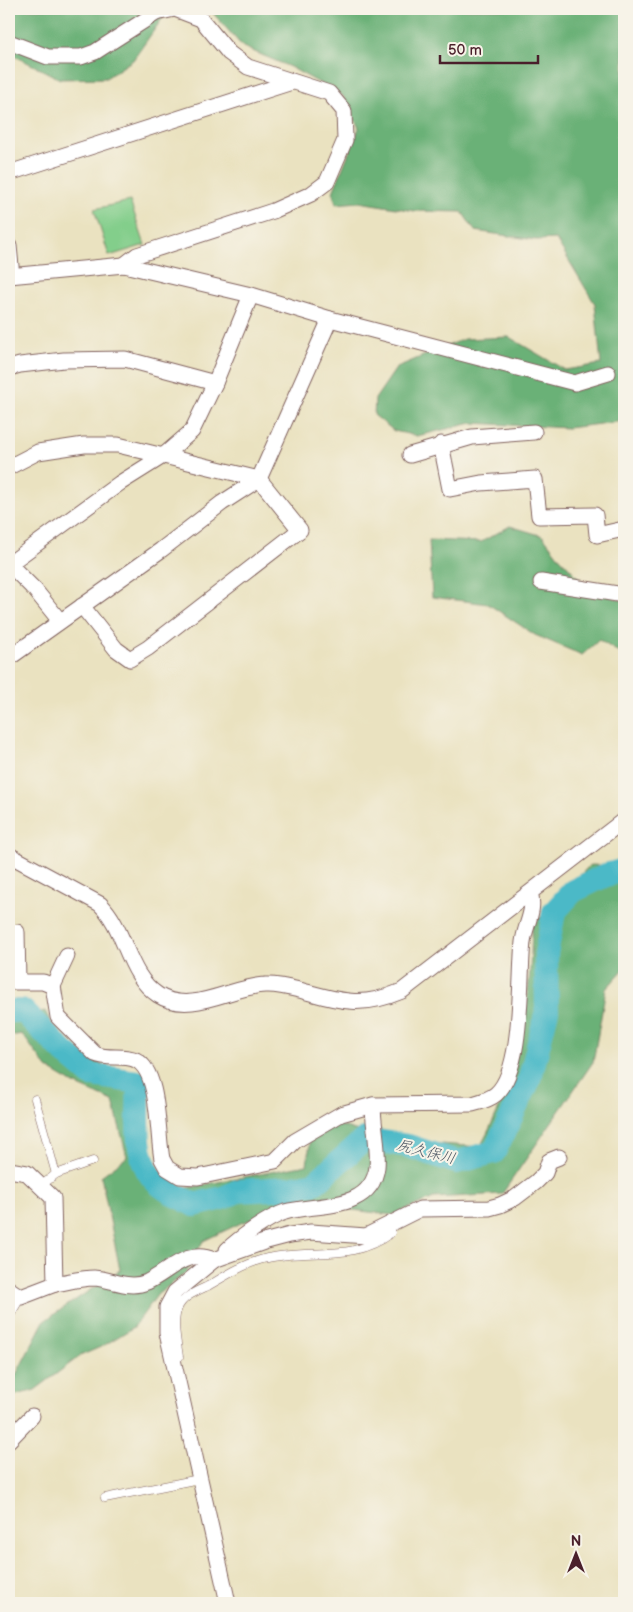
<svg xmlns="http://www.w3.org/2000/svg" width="633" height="1612" font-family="'Balsamiq Sans','Klee One',sans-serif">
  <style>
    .green { fill: #83ce8b; stroke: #66765b }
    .forest { fill: #6ab177; stroke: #5a6851 }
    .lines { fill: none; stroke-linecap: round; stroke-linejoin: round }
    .river { stroke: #4cb9c7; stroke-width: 24 }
    .lane-casing { stroke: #82635f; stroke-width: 9 }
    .street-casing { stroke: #82635f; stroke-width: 17 }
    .lane { stroke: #fff; stroke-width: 8 }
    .street { stroke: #fff; stroke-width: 15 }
    .labels { text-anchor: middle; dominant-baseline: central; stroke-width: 4; stroke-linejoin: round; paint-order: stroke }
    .water-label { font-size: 15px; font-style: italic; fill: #4b5562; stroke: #f7f3e8 }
  </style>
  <rect width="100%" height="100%" fill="#f7f3e8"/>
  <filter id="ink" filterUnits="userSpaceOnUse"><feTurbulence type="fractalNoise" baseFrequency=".02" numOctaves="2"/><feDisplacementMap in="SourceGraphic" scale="10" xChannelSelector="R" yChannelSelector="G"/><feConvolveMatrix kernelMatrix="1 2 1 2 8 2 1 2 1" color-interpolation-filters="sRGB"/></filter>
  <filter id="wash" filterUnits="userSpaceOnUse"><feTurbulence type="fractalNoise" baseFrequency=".0096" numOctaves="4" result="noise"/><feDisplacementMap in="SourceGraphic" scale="20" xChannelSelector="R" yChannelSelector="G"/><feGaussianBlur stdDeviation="1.12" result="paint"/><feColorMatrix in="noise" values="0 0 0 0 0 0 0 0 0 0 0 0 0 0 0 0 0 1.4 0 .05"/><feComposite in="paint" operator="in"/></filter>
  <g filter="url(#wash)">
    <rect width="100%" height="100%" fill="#eae2c0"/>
    <!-- green -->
    <polygon class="green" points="130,201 145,245 109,256 94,209"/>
    <!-- forest -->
    <g class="forest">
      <polygon points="9,9 169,9 133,60 106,78 60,79 9,53"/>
      <polygon points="204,9 624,9 624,421 568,428 472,423 417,436 394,431 374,415 375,399 397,367 464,339 509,337 565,370 601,364 595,304 556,239 536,240 475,231 462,212 415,211 359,202 336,204 333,192 359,128 343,96 290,67 243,47 211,11"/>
      <polygon points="510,526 543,536 560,558 589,589 624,601 624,653 620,653 599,640 582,655 535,635 488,604 432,597 429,540 481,542"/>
      <path d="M590,865L624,866V969L606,989L593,1062L502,1194L434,1198L392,1215L299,1203L241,1223L203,1241L186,1273L158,1294L134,1327L103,1346L80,1356L35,1390L9,1397V1388L44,1321L120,1270L101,1176L127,1157L113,1101L74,1084L47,1068L22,1034L9,1036V1018L45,1011L61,1043L133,1081L145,1117L152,1166L186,1188L307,1165L311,1135L333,1123L383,1139L410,1136L428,1143L480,1147C520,1075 530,1008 532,926Z"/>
    </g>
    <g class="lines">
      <!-- river -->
      <path class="river" d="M9,1011H23L63,1051L91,1075L138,1082C140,1112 132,1151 152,1177C162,1190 181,1197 194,1205L223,1198L238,1191L289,1188L315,1183L365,1139L408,1146L457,1162L494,1152L530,1078L547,1011L546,954L554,912L573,891L606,875L624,870"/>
    </g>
  </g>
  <g filter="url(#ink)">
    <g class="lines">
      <defs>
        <g id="lane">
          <polyline points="35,1099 56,1174"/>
          <polyline points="42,1185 56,1174 93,1161"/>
          <polyline points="9,1317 21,1297"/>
          <path d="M179,1357C177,1342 172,1322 178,1308C183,1296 197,1291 208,1286C225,1276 244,1264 263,1259C308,1247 350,1264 391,1233L390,1224"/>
          <polyline points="105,1498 199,1479"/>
        </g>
        <g id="street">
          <polyline points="9,42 48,57 81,57 95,52 156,13 175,9 201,19 229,53 248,67 329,93 344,111 345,140 327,182 311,194 273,211 137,255 124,265"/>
          <polyline points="9,173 292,82"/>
          <polyline points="9,246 12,276"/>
          <polyline points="9,276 124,265 251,295 330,319 575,383 608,373"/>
          <polyline points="9,368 20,365 64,360 125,359 215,383"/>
          <polyline points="441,444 450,489 481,483 535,479 539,516 595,515 597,535 624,529"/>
          <polyline points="410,455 472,437 534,432"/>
          <polyline points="9,467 38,452 84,445 118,445 259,479 300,530 148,648 130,659 116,649 82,606"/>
          <polyline points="9,564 120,483 163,456 192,431 215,383 251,295"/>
          <polyline points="9,564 35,590 60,621"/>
          <polyline points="541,582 624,595"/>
          <polyline points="9,658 161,550 222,503 259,479 330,319"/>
          <path d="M9,855L100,904C126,929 127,975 158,995C191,1016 232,986 265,985C277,984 291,988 303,991C344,1002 361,1008 402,991L624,820"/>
          <polyline points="17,932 18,981"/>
          <path d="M9,982H43L53,986L58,1017L95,1054C108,1060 123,1054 136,1060C160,1072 157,1134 162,1159L167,1168L180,1176L198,1177L275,1161L295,1141L341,1114L373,1105L472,1104C480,1102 489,1100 496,1094C524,1069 519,977 523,942C525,925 536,910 530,893"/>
          <polyline points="53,986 67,956"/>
          <polyline points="9,1170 27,1173 53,1198 55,1284 21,1297 9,1289"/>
          <path d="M227,1250C238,1239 269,1217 285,1212C317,1203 371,1212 377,1167C379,1147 373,1125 373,1105"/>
          <path d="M55,1284C67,1282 81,1278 94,1278C112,1279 129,1290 147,1282C170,1271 187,1248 214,1260"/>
          <polyline points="9,1440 32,1416"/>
          <polyline points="228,1603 167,1333 167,1307 175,1292 214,1260 267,1241 290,1235 311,1232 366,1236 420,1209 489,1208 500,1205 515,1198 536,1182 545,1173 549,1161 559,1157"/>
        </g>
      </defs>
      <!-- lane casing -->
      <use href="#lane" class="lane-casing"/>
      <!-- street casing -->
      <use href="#street" class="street-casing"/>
      <!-- lane -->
      <use href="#lane" class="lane"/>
      <!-- street -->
      <use href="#street" class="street"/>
    </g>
  </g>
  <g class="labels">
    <!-- water labels -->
    <g class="water-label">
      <text transform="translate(426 1152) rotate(14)">尻久保川</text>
    </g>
  </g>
  <!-- margin -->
  <rect width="633" height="1612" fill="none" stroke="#f7f3e8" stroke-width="30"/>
  <!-- north arrow -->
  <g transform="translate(576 1554)" stroke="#f7f3e8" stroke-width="4" paint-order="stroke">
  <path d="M0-4L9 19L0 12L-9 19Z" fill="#4a1f2b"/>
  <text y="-8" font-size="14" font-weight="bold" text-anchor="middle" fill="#4a1f2b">N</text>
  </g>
  <!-- scale -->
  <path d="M440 55v8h98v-8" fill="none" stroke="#4a1f2b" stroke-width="2.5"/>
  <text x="448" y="55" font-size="15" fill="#4a1f2b" stroke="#f7f3e8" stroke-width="4" paint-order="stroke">50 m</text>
</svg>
